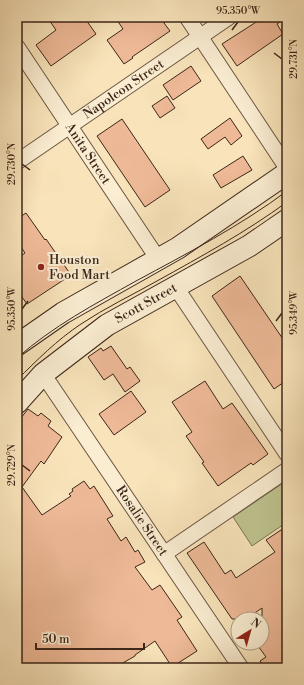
<svg xmlns="http://www.w3.org/2000/svg" width="304" height="685" font-family="'Libre Bodoni',serif">
  <style>
    .green { fill: #bec48f; stroke: #7d7554 }
    .building { fill: #eeb997; stroke: #3c2619 }
    .lines { fill: none; stroke-linecap: round; stroke-linejoin: round }
    .minor-casing { stroke: #6b5541; stroke-width: 17 }
    .secondary-casing { stroke: #3c2619; stroke-width: 23 }
    .minor { stroke: #faedd2; stroke-width: 15 }
    .secondary { stroke: #faedd2; stroke-width: 21 }
    .tram { stroke: #3c2619; stroke-width: 1 }
    .ticks { fill: none; stroke: #3c2619; stroke-width: 1.5 }
    .poi-dot { fill: #8f2418; stroke: #faedd2; stroke-width: 1.5 }
    .labels { text-anchor: middle; dominant-baseline: central; stroke-width: 4; stroke-linejoin: round; paint-order: stroke }
    .street-label { font-size: 13px; fill: #3c2619; stroke: #faedd2 }
    .poi-label { font-size: 13px; fill: #3c2619; stroke: #faedd2; text-anchor: start }
    .neatline { fill: none; stroke: #3c2619; stroke-width: 1.5 }
    .ticks-label { font-size: 10px; text-anchor: middle; fill: #3c2619 }
  </style>
  <rect width="100%" height="100%" fill="#f8e3ba"/>
  <filter id="stains"><feTurbulence type="fractalNoise" baseFrequency=".005" numOctaves="4"/><feColorMatrix values="0 0 0 0 .2 0 0 0 0 .09 0 0 0 0 .02 0 0 0 .5 -.17"/></filter>
  <radialGradient id="worn" r=".72"><stop offset=".6" stop-color="#630" stop-opacity="0"/><stop offset="1" stop-color="#630" stop-opacity=".3"/></radialGradient>
  <!-- green -->
  <polygon class="green" points="286,481 287,522 252,546 233,517"/>
  <!-- building -->
  <g class="building">
    <polygon points="47,17 84,17 96,34 51,66 36,45 56,30"/>
    <polygon points="115,17 169,17 164,23 170,31 132,57 133,58 124,64 107,40 123,29"/>
    <polygon points="264,17 287,17 277,24 283,34 237,66 222,44"/>
    <polygon points="191,66 201,81 173,100 163,85"/>
    <polygon points="167,96 175,108 160,118 152,106"/>
    <polygon points="230,118 242,136 231,145 225,137 208,149 201,139"/>
    <polygon points="122,119 170,190 145,207 97,136"/>
    <polygon points="243,156 252,170 221,188 213,175"/>
    <polygon points="26,213 45,240 46,239 71,275 27,304 17,290 17,259 25,253 17,241 17,219"/>
    <polygon points="240,276 287,345 287,380 274,389 212,296"/>
    <polygon points="111,346 127,369 130,367 140,381 125,392 113,374 104,380 88,357 101,348 103,351"/>
    <polygon points="205,381 223,409 232,403 268,454 253,465 251,463 218,486 202,463 204,462 186,436 192,432 172,402"/>
    <polygon points="131,391 146,412 114,435 99,414"/>
    <polygon points="28,409 38,416 41,413 51,421 48,426 62,437 44,464 41,461 22,487 42,515 71,496 69,494 73,491 72,489 84,481 90,489 94,486 113,516 107,519 121,541 126,537 135,552 138,550 145,562 135,567 152,590 160,585 182,617 177,620 197,651 172,667 155,641 135,655 135,656 114,668 17,668 17,423"/>
    <polygon points="287,526 287,665 283,668 265,668 260,661 266,657 256,643 262,643 262,608 246,619 232,619 187,553 204,542 225,574 231,570 236,578 275,552 266,540"/>
  </g>
  <g class="lines">
    <defs>
      <g id="minor">
        <polyline points="187,17 287,168"/>
        <path id="s1" d="M17,47L158,259"/>
        <path id="s2" d="M17,162L229,17"/>
        <polyline points="175,286 287,454"/>
        <path id="s3" d="M43,374L241,668"/>
        <polyline points="164,554 287,470"/>
      </g>
      <g id="secondary">
        <polyline points="17,345 63,313 178,248 287,173"/>
        <path id="s4" d="M17,403L43,374L107,325L249,246L287,220"/>
      </g>
    </defs>
    <!-- minor casing -->
    <use href="#minor" class="minor-casing"/>
    <!-- secondary casing -->
    <use href="#secondary" class="secondary-casing"/>
    <!-- minor -->
    <use href="#minor" class="minor"/>
    <!-- secondary -->
    <use href="#secondary" class="secondary"/>
    <!-- tram -->
    <g class="tram">
      <path d="M17,358C53,326 95,304 136,281C188,253 240,226 287,191"/>
      <path d="M17,380C37,360 57,340 81,324C105,308 132,295 157,281C202,256 246,232 287,202"/>
    </g>
  </g>
  <!-- ticks -->
  <path class="ticks" d="M232,30L238,22M274,53L282,59M22,164L30,170M22,309L28,301M276,321L282,313M22,465L30,471"/>
  <!-- markers -->
  <circle class="poi-dot" cx="41" cy="267" r="4"/>
  <g class="labels">
    <!-- street labels -->
    <g class="street-label">
      <text stroke="none"><textPath href="#s2" startOffset="129">Napoleon Street</textPath></text>
      <text stroke="none"><textPath href="#s1" startOffset="128">Anita Street</textPath></text>
      <text stroke="none"><textPath href="#s4" startOffset="164">Scott Street</textPath></text>
      <text stroke="none"><textPath href="#s3" startOffset="177">Rosalie Street</textPath></text>
    </g>
    <!-- poi labels -->
    <g class="poi-label">
      <text x="49" y="260">Houston<tspan x="49" dy="15">Food Mart</tspan></text>
    </g>
  </g>
  <!-- margin -->
  <rect width="304" height="685" fill="none" stroke="#f8e3ba" stroke-width="44"/>
  <!-- north arrow -->
  <g transform="translate(250 631) rotate(37)"><circle r="19" fill="#faedd2" stroke="#ae9d88"/>
  <path d="M0-3L7 15L0 10L-7 15Z" fill="#8f2418"/>
  <text y="-6" font-size="11" font-weight="bold" text-anchor="middle" fill="#3c2619">N</text>
  </g>
  <!-- scale -->
  <path d="M36 643v6h108v-6" fill="none" stroke="#3c2619" stroke-width="2"/>
  <text x="42" y="643" font-size="12" fill="#3c2619" stroke="#faedd2" stroke-width="3" paint-order="stroke">50 m</text>
  <rect x="22" y="22" width="260" height="641" class="neatline"/>
  <g class="ticks-label">
    <text x="238" y="14">95.350°W</text>
    <text transform="translate(293 59) rotate(-90)" y="4">29.731°N</text>
    <text transform="translate(11 164) rotate(-90)" y="4">29.730°N</text>
    <text transform="translate(11 309) rotate(-90)" y="4">95.350°W</text>
    <text transform="translate(293 313) rotate(-90)" y="4">95.349°W</text>
    <text transform="translate(11 465) rotate(-90)" y="4">29.729°N</text>
  </g>
  <rect width="100%" height="100%" filter="url(#stains)"/>
  <rect width="100%" height="100%" fill="url(#worn)"/>
</svg>
